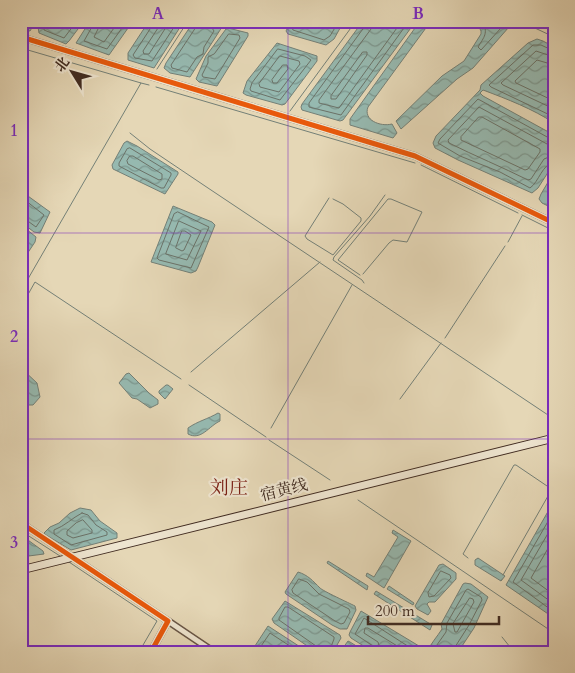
<svg xmlns="http://www.w3.org/2000/svg" width="575" height="673" font-family="Cardo,'Noto Serif SC',serif">
  <style>
    .water { fill: url(#water-waves); stroke: #748077 }
    .lines { fill: none; stroke-linecap: round; stroke-linejoin: round }
    .shore { stroke: #6b7268; stroke-width: 1 }
    .stream { stroke: #748077; stroke-width: 1 }
    .minor-casing { stroke: #695646; stroke-width: 8 }
    .secondary-casing { stroke: #402b21; stroke-width: 9 }
    .minor { stroke: #eee5d0; stroke-width: 5 }
    .secondary { stroke: #eee5d0; stroke-width: 7 }
    .cycleway-casing { stroke: #eee5d0; stroke-width: 8 }
    .cycleway { stroke: #e8590c; stroke-width: 5 }
    .grid { fill: none; stroke: #7b2cbf; stroke-width: 1; stroke-opacity: 0.55 }
    .labels { text-anchor: middle; dominant-baseline: central; stroke-width: 4.5; stroke-linejoin: round; paint-order: stroke }
    .street-label { font-size: 16px; fill: #402b21; stroke: #eee5d0 }
    .quarter-label { font-size: 19px; fill: #7a1f14; stroke: #eee5d0 }
    .neatline { fill: none; stroke: #7b2cbf; stroke-width: 2 }
    .grid-label { font-size: 16px; text-anchor: middle; font-weight: bold; fill: #7b2cbf }
  </style>
  <defs>
    <pattern id="water-waves" width="16" height="10" patternUnits="userSpaceOnUse" patternTransform="scale(1.25)"><rect width="16" height="10" fill="#96b9b0"/><path d="M0 5q4-4 8 0t8 0" fill="none" stroke="#7c978f"/></pattern>
  </defs>
  <rect width="100%" height="100%" fill="#e5d7b6"/>
  <filter id="stains"><feTurbulence type="fractalNoise" baseFrequency=".004" numOctaves="4"/><feColorMatrix values="0 0 0 0 .2 0 0 0 0 .09 0 0 0 0 .02 0 0 0 .5 -.17"/></filter>
  <radialGradient id="worn" r=".72"><stop offset=".6" stop-color="#630" stop-opacity="0"/><stop offset="1" stop-color="#630" stop-opacity=".3"/></radialGradient>
  <!-- water -->
  <g class="water">
    <polygon points="21,21 36,21 30,31 21,30"/>
    <polygon points="41,21 84,21 69,41 66,44 39,33 38,27"/>
    <polygon points="90,21 133,21 109,55 76,43"/>
    <polygon points="149,21 184,21 154,68 128,60 128,53"/>
    <polygon points="194,21 208,21 222,27 190,77 170,73 164,68 166,63"/>
    <polygon points="291,21 344,21 334,39 326,45 288,34 286,31"/>
    <polygon points="363,21 416,21 343,120 340,121 302,110 301,107 302,104"/>
    <path d="M420,21H431L368,107C363,120 380,127 392,124L397,133L393,138L350,125V119Z"/>
    <polygon points="476,21 506,21 509,27 473,68 457,79 401,129 396,121 442,76 464,61 481,34 481,31"/>
    <polygon points="228,28 248,33 248,36 217,86 199,82 196,79 206,56 226,29"/>
    <path d="M537,39L543,41L554,47V123C533,109 507,99 483,90L480,93L483,96L554,135V163L538,188L532,193L458,160L435,148L433,143L436,136L480,90L481,85L528,43Z"/>
    <polygon points="277,43 317,56 317,61 285,104 282,105 246,95 243,93 247,81"/>
    <polygon points="127,141 137,146 178,172 178,174 165,194 113,169 112,165 124,143"/>
    <polygon points="554,172 554,209 542,203 539,199 541,194"/>
    <polygon points="21,191 50,212 40,233 34,232 21,222"/>
    <polygon points="173,206 212,222 215,225 198,267 196,271 191,273 151,262"/>
    <polygon points="21,225 36,237 35,242 25,257 21,254"/>
    <polygon points="21,368 37,383 40,397 33,405 29,405 27,403 26,391 21,386"/>
    <polygon points="129,373 149,393 158,400 158,404 150,408 137,399 132,398 119,383 126,374"/>
    <polygon points="166,385 168,385 173,389 165,399 159,393 159,391"/>
    <path d="M218,413L220,414V421C209,426 201,441 188,434V428C198,421 208,419 218,413Z"/>
    <polygon points="554,501 554,618 506,585"/>
    <polygon points="80,508 91,510 100,521 117,533 117,538 71,550 46,535 44,533 50,527 59,523 70,513"/>
    <polygon points="393,530 411,541 384,588 366,576 367,573 374,577 398,537 392,533"/>
    <polygon points="21,535 43,551 44,554 21,557 21,552 25,550 21,547"/>
    <polygon points="478,558 505,576 501,581 475,565 475,560"/>
    <polygon points="328,561 368,586 367,590 327,563"/>
    <polygon points="443,564 456,573 456,579 435,602 429,602 427,604 431,611 428,615 417,609 415,606 439,565"/>
    <path d="M298,572C308,575 313,581 320,588C323,591 349,603 355,606L356,610L347,629H340L332,625L286,594L285,592Z"/>
    <path d="M465,583L471,584L488,597L474,628L458,652H427C431,643 437,637 442,629L441,624L463,584Z"/>
    <polygon points="389,586 414,603 413,605 387,589"/>
    <polygon points="376,591 432,625 430,630 374,594"/>
    <polygon points="285,601 340,635 341,638 333,652 316,652 274,623 272,619"/>
    <polygon points="361,611 419,646 422,649 422,652 373,652 351,638 349,635 350,632"/>
    <polygon points="268,626 308,652 251,652"/>
    <polygon points="348,641 350,642 366,652 340,652"/>
  </g>
  <g class="lines">
    <!-- shore -->
    <g class="shore">
      <polyline points="45,21 44,30 64,38 77,21"/>
      <polyline points="94,21 93,25 84,41 107,49 127,21"/>
      <polyline points="100,21 99,27 94,37 104,42 119,21"/>
      <polyline points="153,21 152,26 133,55 135,58 152,61 178,21"/>
      <polyline points="159,21 158,28 143,51 144,54 149,54 170,21"/>
      <polyline points="198,21 196,27 171,65 172,68 187,72 197,57 203,54 204,47 214,31 210,25 209,21"/>
      <polyline points="294,21 292,28 293,30 324,40 330,36 339,21"/>
      <polyline points="366,21 365,26 309,103 309,107 341,115 409,21"/>
      <polyline points="373,21 371,29 319,100 319,103 339,108 402,21"/>
      <path d="M482,21C489,33 484,37 478,47L481,50L501,28L503,21"/>
      <polygon points="229,34 239,35 240,38 215,79 203,77 202,75 208,63 208,57 214,54"/>
      <polygon points="278,49 305,56 311,60 280,100 251,91 250,89 252,83"/>
      <polyline points="554,51 541,45 533,45 489,85 491,87 554,117"/>
      <polygon points="363,52 367,52 367,55 336,99 331,99 331,96"/>
      <polygon points="280,56 299,61 300,64 279,92 260,87 259,84"/>
      <polyline points="554,57 536,51 501,83 503,85 554,109"/>
      <polygon points="283,65 287,65 288,69 277,83 273,83 272,80"/>
      <polyline points="554,65 537,60 515,81 516,83 554,101"/>
      <polygon points="479,117 482,117 540,149 540,152 528,169 525,170 461,140 461,137"/>
      <path d="M554,139L549,138L478,99L440,139L438,143L460,156L500,172L530,188C539,182 542,164 554,162"/>
      <path d="M554,145L547,144L479,107L448,140L449,143C475,156 502,167 528,180L531,179L544,159L554,155"/>
      <polygon points="130,148 171,173 171,175 164,188 161,188 119,166 119,163 127,149"/>
      <polygon points="130,156 133,156 162,174 162,179 159,180 128,164 127,161"/>
      <polyline points="21,197 44,215 36,227 25,219 21,218"/>
      <polygon points="178,212 209,227 191,268 159,260 157,258 174,214"/>
      <polygon points="179,221 201,231 187,260 166,254"/>
      <polygon points="182,231 185,231 191,235 184,250 182,251 176,248"/>
      <polyline points="554,511 513,582 554,612"/>
      <path d="M82,513L88,515L96,525L107,532V535L71,545L54,534V530C65,526 72,518 82,513Z"/>
      <polygon points="83,520 92,530 92,533 73,538 67,535 67,531 76,523"/>
      <polyline points="554,523 521,580 554,604"/>
      <polyline points="554,538 531,578 554,595"/>
      <polygon points="441,571 450,575 451,578 434,596 429,597 428,593"/>
      <polygon points="299,579 307,582 319,594 349,609 350,612 344,623 341,624 335,621 293,593 292,590"/>
      <polygon points="470,598 473,599 474,602 457,632 455,632 453,624"/>
      <polyline points="257,652 270,633 299,652"/>
      <polyline points="318,652 316,646 279,620 279,618 285,607 288,607 334,637 334,639 329,652"/>
      <polyline points="375,652 373,646 355,634 364,618 417,652"/>
      <polyline points="381,652 378,642 364,633 365,628 368,628 407,652"/>
      <polyline points="432,652 446,632 447,623 466,590 468,589 481,597 482,600 469,625 455,647 454,652"/>
    </g>
    <!-- stream -->
    <g class="stream">
      <polyline points="520,21 554,37"/>
      <polyline points="21,48 141,83 21,291"/>
      <polyline points="157,69 188,21"/>
      <polyline points="141,83 149,85"/>
      <polyline points="156,87 415,163"/>
      <polyline points="290,111 356,21"/>
      <polyline points="130,133 150,149 208,188 554,419"/>
      <polyline points="421,165 518,213"/>
      <polyline points="329,198 305,236 307,239 333,255 361,221 361,218 343,204 333,199"/>
      <polyline points="522,215 554,231"/>
      <polyline points="508,242 522,216"/>
      <polyline points="360,275 338,260 388,199 391,199 422,212 407,242 393,240 389,243 363,274"/>
      <polyline points="364,283 362,280 333,260 334,257 370,216 385,195"/>
      <polyline points="21,307 35,282 181,379"/>
      <polyline points="445,338 505,246"/>
      <polyline points="191,372 320,262"/>
      <polyline points="189,385 266,437"/>
      <polyline points="400,399 441,343"/>
      <polyline points="271,428 352,285"/>
      <polyline points="269,440 330,480"/>
      <polyline points="358,500 554,633"/>
      <polyline points="21,531 60,556"/>
      <polyline points="468,558 463,554 514,465 516,465 550,488 548,496 503,575"/>
      <polyline points="69,562 157,621 139,652"/>
      <polyline points="502,637 514,652"/>
    </g>
    <defs>
      <g id="minor">
        <polyline points="21,37 415,156 554,223"/>
        <polyline points="21,523 168,621 151,652"/>
        <polyline points="168,621 214,652"/>
      </g>
      <polyline id="secondary" points="21,570 554,438"/>
    </defs>
    <!-- minor casing -->
    <use href="#minor" class="minor-casing"/>
    <!-- secondary casing -->
    <use href="#secondary" class="secondary-casing"/>
    <!-- minor -->
    <use href="#minor" class="minor"/>
    <!-- secondary -->
    <use href="#secondary" class="secondary"/>
    <defs>
      <g id="cycleway">
        <polyline points="21,37 415,156 554,223"/>
        <polyline points="21,523 168,621 151,652"/>
      </g>
    </defs>
    <!-- cycleway casing -->
    <use href="#cycleway" class="cycleway-casing"/>
    <!-- cycleway -->
    <use href="#cycleway" class="cycleway"/>
  </g>
  <!-- grid -->
  <path class="grid" d="M288,21V652M21,233H554M21,439H554"/>
  <g class="labels">
    <!-- street labels -->
    <g class="street-label">
      <text transform="translate(284 490) rotate(-14)">宿黄线</text>
    </g>
    <!-- quarter labels -->
    <g class="quarter-label">
      <text x="229" y="488">刘庄</text>
    </g>
  </g>
  <!-- margin -->
  <rect width="575" height="673" fill="none" stroke="#e5d7b6" stroke-width="55"/>
  <!-- north arrow -->
  <g transform="translate(72 72) rotate(307)" stroke="#eee5d0" stroke-width="4" paint-order="stroke">
  <path d="M0-4L9 19L0 12L-9 19Z" fill="#402b21"/>
  <text y="-8" font-size="14" font-weight="bold" text-anchor="middle" fill="#402b21">北</text>
  </g>
  <!-- scale -->
  <path d="M368 616v8h131v-8" fill="none" stroke="#402b21" stroke-width="2.5"/>
  <text x="375" y="616" font-size="15" fill="#402b21" stroke="#eee5d0" stroke-width="4" paint-order="stroke">200 m</text>
  <rect x="28" y="28" width="520" height="618" class="neatline"/>
  <g class="grid-label">
    <text x="158" y="19">A</text>
    <text x="418" y="19">B</text>
    <text x="14" y="136">1</text>
    <text x="14" y="342">2</text>
    <text x="14" y="548">3</text>
  </g>
  <rect width="100%" height="100%" filter="url(#stains)"/>
  <rect width="100%" height="100%" fill="url(#worn)"/>
</svg>
